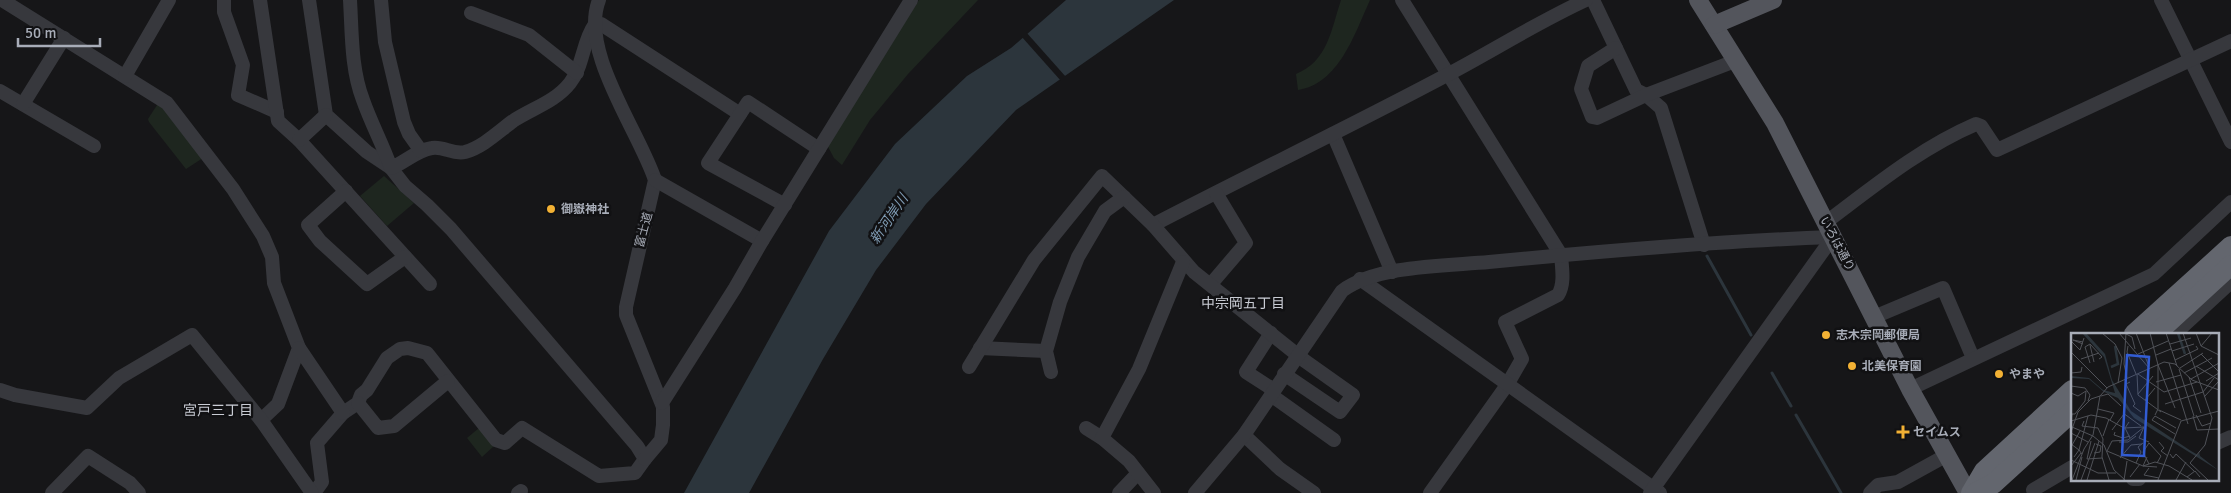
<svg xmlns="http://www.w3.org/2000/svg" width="2231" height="493" font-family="Signika,'Noto Sans JP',sans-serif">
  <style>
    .green { fill: #1e261f }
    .water { fill: #2c353c }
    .pier { fill: #161618 }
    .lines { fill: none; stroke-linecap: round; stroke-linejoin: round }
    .stream { stroke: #2c353c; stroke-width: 3 }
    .minor { stroke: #37383d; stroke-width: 14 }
    .major { stroke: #53555c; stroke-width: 18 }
    .highway { stroke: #63666e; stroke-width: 20 }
    .poi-dot { fill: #f2b134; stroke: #111113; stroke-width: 2 }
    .labels { text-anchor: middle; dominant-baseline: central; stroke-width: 5; stroke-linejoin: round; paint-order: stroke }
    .poi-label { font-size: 12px; font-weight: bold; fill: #a8adb8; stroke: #111113; text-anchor: start }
    .street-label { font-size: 12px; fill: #a8adb8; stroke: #111113 }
    .water-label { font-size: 14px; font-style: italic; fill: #7f9bb3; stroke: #111113 }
    .neighbourhood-label { font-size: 14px; fill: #c9ccd4; stroke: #111113 }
    .inset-river { fill: none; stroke: #2c353c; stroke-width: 2.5 }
    .inset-road { fill: none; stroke: #505258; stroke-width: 1 }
    .view { fill: #325cd3; fill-opacity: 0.15; stroke: #325cd3; stroke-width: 2.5 }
    .inset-edge { fill: none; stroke: #a8adb8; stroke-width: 2.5 }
  </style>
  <rect width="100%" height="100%" fill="#161618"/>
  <!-- green -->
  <g class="green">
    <polygon points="919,0 978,0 908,74 870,120 842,165 834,158 826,143"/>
    <path d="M1341,0H1370C1355,33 1339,84 1298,90L1296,74C1328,61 1331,30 1341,0Z"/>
    <polygon points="159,102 206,156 186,169 149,122 148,119"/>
    <polygon points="384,176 414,203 387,226 360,196"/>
    <polygon points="479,428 494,446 482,457 467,438"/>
  </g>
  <!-- water -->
  <polygon class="water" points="1066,0 1174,0 1016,110 926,204 876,270 823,359 749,493 684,493 829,231 895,144 967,76 1011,48"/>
  <!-- pier -->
  <polygon class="pier" points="1026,32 1066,77 1061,81 1021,36"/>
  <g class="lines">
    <!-- stream -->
    <g class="stream">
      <polyline points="1707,256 1751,335"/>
      <polyline points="1772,373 1791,406"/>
      <polyline points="1796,415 1841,493"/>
    </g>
    <!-- minor -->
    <g class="minor">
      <polyline points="2,0 167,103 233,189 263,236 272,257 274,283 299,348 278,404 261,420"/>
      <polyline points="224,0 224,12 243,65 238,95 277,112"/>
      <polyline points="260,0 278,121 299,140 430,284"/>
      <polyline points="309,0 326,115 367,152 391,168 405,186 427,205 451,229 637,446 645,459 635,473 599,476 522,428 505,443 496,440 427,353 408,348 400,349 387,358 367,390 361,395 358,403 343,413 317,443 322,482 314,493"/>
      <path d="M350,0C352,33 351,69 363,100C371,123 383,145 391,168C404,163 417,150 432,148C444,146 453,155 465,152C483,147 498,132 513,121C533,108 555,102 570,83C584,65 582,42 595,24H601L740,114"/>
      <polyline points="381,0 385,42 404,122 409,134 421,151"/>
      <path d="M599,0C579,51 639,131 655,180L626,307V315L663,407V425L661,440L645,459"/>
      <path d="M1402,0L1561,255C1562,268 1565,284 1558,295L1505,322L1522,359L1507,385L1430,493"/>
      <polyline points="1593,0 1636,90 1646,95 1661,108 1704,245"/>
      <polyline points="2161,0 2231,142"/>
      <polyline points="471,13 529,35 577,73"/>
      <polyline points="1616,48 1588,66 1581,89 1592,117 1597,118 1646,95 1735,61"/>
      <polyline points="125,76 169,0"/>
      <polyline points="0,91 94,146"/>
      <polyline points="23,104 64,38"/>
      <polyline points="1333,134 1392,272"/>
      <polyline points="299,140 326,115"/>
      <polyline points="655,180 762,241"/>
      <polyline points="346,191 308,225 320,241 367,284 405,257"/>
      <polyline points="785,205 708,163 748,102 819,149"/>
      <path d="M1825,223C1873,187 1920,148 1976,124L1981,126L1997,150L2231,41"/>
      <path d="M1153,225C1249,175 1347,128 1443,77C1491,52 1536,23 1586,0"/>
      <polyline points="1360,279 1660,493"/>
      <polyline points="1211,284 1246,243 1216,193"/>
      <polyline points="1874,317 1943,288 1973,358"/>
      <polyline points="2162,329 2174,331 2181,328 2231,282"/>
      <polyline points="1271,333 1246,372 1274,390"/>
      <polyline points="299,348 343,413"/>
      <polyline points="980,348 1046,351"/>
      <polyline points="969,367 1034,260 1102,176 1153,225 1194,272 1305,361 1353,395 1340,412 1284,374"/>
      <polyline points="1051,372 1046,351 1060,302 1078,257 1105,211 1124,197"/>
      <polyline points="1910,389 2154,274 2231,202"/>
      <polyline points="0,390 15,395 87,408 119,378 192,335 261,420 312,493"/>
      <polyline points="1271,395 1334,440"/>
      <polyline points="358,403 378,428 394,426 448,381"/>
      <polyline points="662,403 735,288 762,241 911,0"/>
      <polyline points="1086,428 1102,438"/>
      <polyline points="1244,435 1280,469 1314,493"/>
      <polyline points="2217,443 2231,437"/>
      <polyline points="2133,479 2139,479"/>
      <polyline points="2033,490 2072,467"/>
      <polyline points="52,493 88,456 130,483 139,493"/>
      <polyline points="518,493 521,491"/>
      <polyline points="1119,493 1138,473"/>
      <polyline points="1154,493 1129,461 1102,438 1139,369 1183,262"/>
      <path d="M1195,493L1244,435L1342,291C1377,265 1445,266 1489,262C1603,251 1719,241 1833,237"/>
      <polyline points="1650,493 1833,237"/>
      <polyline points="1870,493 1878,485 1898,482 1947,455"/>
    </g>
    <!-- major -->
    <g class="major">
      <polyline points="1698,0 1775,123 1910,389 1968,493"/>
      <polyline points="1714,25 1773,0"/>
    </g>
    <!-- highway -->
    <g class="highway">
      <polyline points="2134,334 2231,246"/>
      <polyline points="2156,334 2231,265"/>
      <polyline points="1971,493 1984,471 2072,390"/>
      <polyline points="1975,493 1993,484 2072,412"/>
    </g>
  </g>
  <!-- markers -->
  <g class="poi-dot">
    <circle cx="551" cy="209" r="5"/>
    <circle cx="1826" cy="335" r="5"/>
    <circle cx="1852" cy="366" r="5"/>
    <circle cx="1999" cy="374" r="5"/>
    <path d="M1900.5 424.5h5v5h5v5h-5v5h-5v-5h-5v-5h5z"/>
  </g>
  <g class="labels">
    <!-- poi labels -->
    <g class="poi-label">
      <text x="561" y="209">御嶽神社</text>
      <text x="1836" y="335">志木宗岡郵便局</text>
      <text x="1862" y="366">北美保育園</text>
      <text x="2009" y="374">やまや</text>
      <text x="1913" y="432">セイムス</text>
    </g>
    <!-- street labels -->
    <g class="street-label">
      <text transform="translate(644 230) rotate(-75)">富士道</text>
      <text transform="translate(1837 244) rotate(62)">いろは通り</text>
    </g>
    <!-- water labels -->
    <g class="water-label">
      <text transform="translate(889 219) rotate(-56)">新河岸川</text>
    </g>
    <!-- neighbourhood labels -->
    <g class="neighbourhood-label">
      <text x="1243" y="303">中宗岡五丁目</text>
      <text x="218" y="410">宮戸三丁目</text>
    </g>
  </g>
  <!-- overview -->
  <g transform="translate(2071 333)">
    <rect width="148" height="148" fill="#161618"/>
    <path d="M11,0H15L34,21L41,47L60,78L120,118L127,122L128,119L129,123L147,137L63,85L47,65L33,59L18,46L0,45V43L18,45L32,57L44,60L33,24Z" fill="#2c353c"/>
    <path class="inset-river" d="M107,0L114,21M40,34L47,31L44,13"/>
    <path class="inset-road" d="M31,0L44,11L51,25M48,0L78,35M55,0L53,31L56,45M65,0L77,31M79,0L87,32V76L84,82M95,0L106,33M112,0L141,85L134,112L119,130L137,147M125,0L130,13L148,22M55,1L61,4L64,16M0,8L9,17L13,5M12,11L2,7L12,9M99,11L120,5M19,12L23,29M57,13L56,19L65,41M130,13L141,0M101,18L123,11M0,19L36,55M67,21L97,8M130,21L148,39M85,22L100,16M10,26L28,20M104,27L127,16L125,13M19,30L14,14L19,11L31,24L28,26M98,30L117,91M87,32L104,75M125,33L148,47M109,35L132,20M108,36L123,83M0,40L10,39L11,34M113,40L141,25M66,41L67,62L90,79M67,41L93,59L126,49M118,44L130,80M120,46L148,30M135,48L148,40M59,49L55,51L64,71L62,73L70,79M85,49L110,42M47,50L51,25M0,53L14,55L19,62L17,68M0,60L7,63L15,58M67,61L82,43M30,63L37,61L50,73M133,64L148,48M74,67L84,55M94,71L132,59L143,45M27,76L43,80L39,87M88,77L110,87M52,80L70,93M125,82L131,93L140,90M84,83L81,87L104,101M84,83L105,95M122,83L126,97L148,96M0,88L20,82L35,85L53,95L73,94M0,88L1,81H4L14,68L15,58M13,88L11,93L27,95L32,106L31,124L38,147M58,89L54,95L59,105M1,94L22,103M41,97L53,81M0,99L7,79L20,66L29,63M44,99L43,102L52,105L59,103M0,100L17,109M22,103L33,112L43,137L54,147M32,103L38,86M20,108L16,126L31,125M48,109H57L65,103M78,109L68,105L73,94L57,107L41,108L36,118L72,133L84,129L98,133L121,147M88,109L93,115L90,118L97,123M0,111L8,117L3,124M0,114L9,98M23,120L29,119L30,113L25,111M11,121L8,117L17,83M99,121L102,125L105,121L123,138M76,124L72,133L86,134M49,125L60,112L71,111M0,127L27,140H45M65,130L70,119L67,114L72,110M78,131L72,119L78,110L90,123L86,130M0,133L10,120M78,135L73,142L88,145M59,144L69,131M116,144L124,138L129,144M1,147L13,116L22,102L29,63L37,54L93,29L104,31L121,47L148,57M5,147L11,124M10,147L24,110M16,147L28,108M53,147L56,128M87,147L110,88L148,78M105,147L115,129"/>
    <path class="view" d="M56,22L78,24L73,123L51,122Z"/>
    <rect width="148" height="148" class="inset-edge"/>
  </g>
  <!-- scale -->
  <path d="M18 38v8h82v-8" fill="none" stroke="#a8adb8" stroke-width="2.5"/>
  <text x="25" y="38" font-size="15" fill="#a8adb8" stroke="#111113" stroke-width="4" paint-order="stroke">50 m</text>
</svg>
